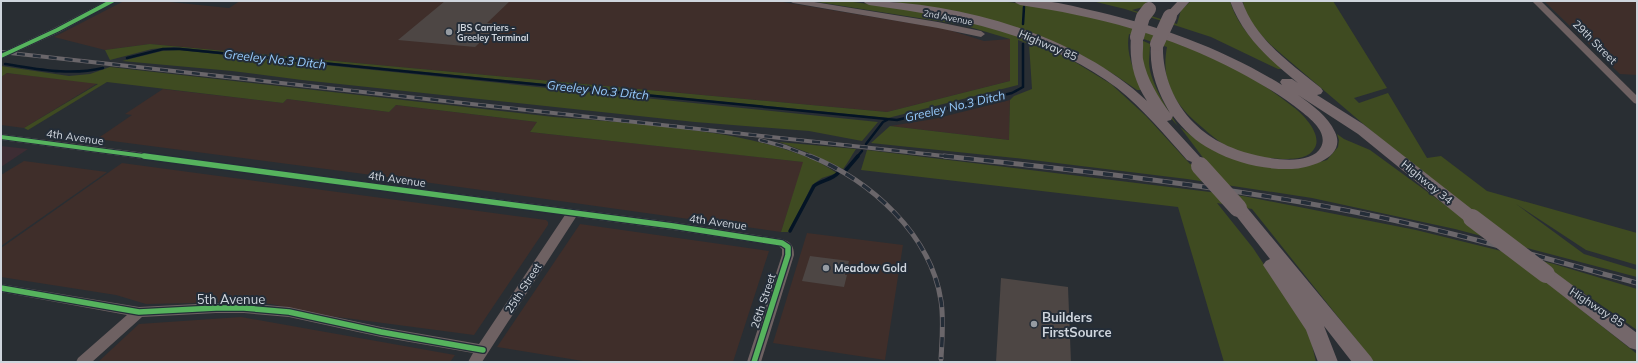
<svg xmlns="http://www.w3.org/2000/svg" width="1638" height="363" font-family="Mulish,sans-serif">
  <style>
    .industrial { fill: #3f2e2a }
    .education { fill: #3d2d34 }
    .green { fill: #3f4b21 }
    .lines { fill: none; stroke-linecap: round; stroke-linejoin: round }
    .stream-far1 { stroke: #041425; stroke-width: 2.5 }
    .stream { stroke: #041425; stroke-width: 3.5 }
    .building { fill: #4d4644 }
    .minor { fill: #6e6162; fill-rule: evenodd }
    .highway { fill: #74676a; fill-rule: evenodd }
    .rail-far1-casing { stroke: #6a666a; stroke-width: 4 }
    .rail-casing { stroke: #6a666a; stroke-width: 5 }
    .rail-far1 { stroke: #242d38; stroke-width: 2.5; stroke-dasharray: 8; stroke-linecap: butt }
    .rail { stroke: #242d38; stroke-width: 3.5; stroke-dasharray: 10; stroke-linecap: butt }
    .highway-bridge-far1 { stroke: #74676a; stroke-width: 14 }
    .highway-bridge { stroke: #74676a; stroke-width: 18 }
    .cycleway-far1-casing { stroke: #242d38; stroke-width: 6 }
    .cycleway-casing { stroke: #242d38; stroke-width: 8 }
    .cycleway-far1 { stroke: #56b35d; stroke-width: 4 }
    .cycleway { stroke: #56b35d; stroke-width: 5.5 }
    .poi-dot { fill: #959ba2; stroke: #242d38; stroke-width: 1.5 }
    .labels { text-anchor: middle; dominant-baseline: central; stroke-width: 4; stroke-linejoin: round; paint-order: stroke }
    .far-street-label { font-size: 9px; fill: #cfd5dd; stroke: #242d38 }
    .far-poi-label { font-size: 9px; font-weight: bold; fill: #cfd5dd; stroke: #242d38; text-anchor: start }
    .street-label { font-size: 11px; fill: #cfd5dd; stroke: #242d38 }
    .poi-label { font-size: 11px; font-weight: bold; fill: #cfd5dd; stroke: #242d38; text-anchor: start }
    .water-label { font-size: 12px; font-style: italic; fill: #97cbfd; stroke: #242d38 }
    .near-street-label { font-size: 13px; fill: #cfd5dd; stroke: #242d38 }
    .near-poi-label { font-size: 13px; font-weight: bold; fill: #cfd5dd; stroke: #242d38; text-anchor: start }
  </style>
  <rect width="100%" height="100%" fill="#292e33"/>
  <!-- industrial -->
  <g class="industrial">
    <polygon points="124,1 160,1 229,8 240,1 777,1 946,29 984,41 1010,39 1010,81 887,112 150,44 105,50 54,37"/>
    <polygon points="1544,1 1637,1 1637,75 1620,74"/>
    <polygon points="7,73 98,83 24,128 1,125 1,77"/>
    <polygon points="163,89 283,103 287,99 389,112 396,105 537,122 530,132 804,162 781,232 402,179 97,139 132,115 125,114"/>
    <polygon points="1010,100 1009,140 890,126 934,119"/>
    <polygon points="24,161 107,172 1,246 1,175"/>
    <polygon points="122,163 546,220 548,222 548,225 474,335 330,316 271,304 242,302 146,304 116,295 1,277 1,248"/>
    <polygon points="580,224 769,251 733,362 589,362 497,347"/>
    <polygon points="807,233 903,245 885,360 773,343"/>
    <polygon points="241,317 455,355 450,362 98,362 139,324"/>
  </g>
  <!-- education -->
  <polygon class="education" points="1,146 28,149 1,167"/>
  <!-- green -->
  <g class="green">
    <path d="M811,1H846L898,8L967,21L1018,35L1070,59L1111,84L1146,116L1190,164L1210,167L1180,127L1197,140L1301,167L1327,160L1338,147L1339,140L1337,134L1344,139L1370,150L1459,215L1375,134L1272,46C1260,34 1245,19 1243,1H1333L1387,88L1354,98L1359,103L1388,93L1427,158L1441,156L1487,191L1637,233V265L1586,250L1516,204L1584,254L1637,270V277L1455,229L1312,198L1187,179L1015,158L871,143L890,126L1009,140L1010,100L1014,96L1032,89L1029,44L1018,40V85L888,118L174,47L152,49L110,60L105,50L150,44L887,112L1010,81V39L963,25Z"/>
    <path d="M887,1C924,1 962,0 999,1C1020,3 1041,7 1061,11C1143,27 1226,53 1292,106C1302,113 1324,135 1314,149C1308,159 1293,159 1282,159C1267,158 1252,157 1238,151C1224,146 1214,138 1203,128C1176,106 1160,83 1167,47L1129,34C1125,54 1135,71 1141,90H1137L1115,75L1079,54L912,5Z"/>
    <path d="M1092,1H1148L1143,7L1132,10L1177,24L1181,10L1191,1H1230C1238,29 1262,49 1282,69H1278L1211,37L1125,9Z"/>
    <path d="M1141,40L1150,44C1150,50 1149,56 1149,63C1150,82 1167,109 1178,126C1162,109 1146,84 1141,62C1140,55 1141,47 1141,40Z"/>
    <polygon points="179,50 878,122 862,141 809,131 695,122 302,80 232,71 122,61 162,51"/>
    <path d="M1,66L69,76L90,74L110,67L554,117C607,121 660,125 713,133C745,138 777,145 807,157C818,161 827,167 837,173L822,178L812,185L789,232H781L803,162L530,132L537,122L396,105L389,112L287,99L283,103L107,82L28,130L24,128L98,84L7,73L1,77Z"/>
    <path d="M779,142L856,149C851,156 848,163 843,169L809,153Z"/>
    <polygon points="867,150 1243,196 1416,230 1554,264 1637,289 1637,330 1562,278 1531,270 1637,354 1637,362 1374,362 1252,209 1217,203 1253,248 1309,332 1316,362 1224,362 1178,207 861,170"/>
  </g>
  <g class="lines">
    <!-- stream-far1 -->
    <g class="stream-far1">
      <polyline points="1023,24 1024,7"/>
      <polyline points="127,58 163,49 180,49 897,120 1012,93 1023,87 1023,44"/>
      <path d="M5,64C38,69 70,76 103,68"/>
      <polyline points="866,144 883,122 887,120"/>
      <polyline points="857,157 862,151"/>
    </g>
    <!-- stream -->
    <g class="stream">
      <polyline points="846,170 858,156"/>
      <path d="M790,231L814,186C821,180 832,180 838,173"/>
    </g>
  </g>
  <!-- building -->
  <g class="building">
    <polygon points="445,1 510,1 487,23 499,24 475,47 398,40"/>
    <polygon points="810,256 849,261 845,275 847,275 844,287 802,281"/>
    <polygon points="1001,278 1068,287 1071,362 996,362"/>
  </g>
  <g class="lines">
    <!-- minor -->
    <g class="minor">
      <polygon points="106,1 116,1 60,32 1,59 1,53 54,28"/>
      <polygon points="789,1 808,1 938,22 981,31 985,34 981,37 938,28 793,3"/>
      <polygon points="1532,1 1541,1 1637,96 1637,104 1634,103"/>
      <path d="M1,134L673,222L782,239C791,242 794,246 794,255L761,362H747L782,255V249L779,246L673,230L576,217L482,362H468L473,353L381,337L289,317L244,313H216L142,317L92,362H76L78,358L127,315L1,292V284L139,307L216,303H244L289,307L381,327L479,344L565,215L1,140Z"/>
    </g>
    <!-- highway -->
    <g class="highway">
      <path d="M863,1C958,1 1077,35 1147,101C1134,81 1129,61 1131,37L1133,34H1141C1145,40 1142,52 1143,59C1147,79 1158,97 1170,113C1157,91 1149,70 1151,44L1153,41H1161L1163,44C1162,73 1173,102 1194,123C1203,132 1213,139 1224,144C1242,154 1308,172 1321,147C1328,133 1312,120 1302,112C1283,96 1261,84 1239,72C1170,35 1096,16 1020,5L1016,3L1014,1C1024,1 1035,0 1045,1C1063,3 1081,8 1099,12C1163,27 1225,50 1282,85L1280,82L1282,79H1292L1298,83C1270,60 1243,37 1230,1H1242C1256,40 1290,63 1321,88L1323,91L1321,94L1317,95L1363,124L1478,214L1480,218L1478,222L1472,223L1466,222L1358,134L1298,95C1312,105 1328,116 1335,132C1347,157 1310,168 1292,169C1265,170 1235,163 1212,150C1196,142 1184,130 1173,116L1171,120L1167,121L1200,157L1197,160L1192,162L1187,160C1165,135 1143,109 1117,88C1044,34 957,17 869,5L865,3Z"/>
      <polygon points="1178,1 1190,1 1174,19 1166,19 1164,16"/>
      <polygon points="1238,203 1244,204 1371,357 1374,362 1352,362 1324,326 1338,362 1318,362 1306,330 1263,265 1266,261 1270,259 1230,208 1232,204"/>
      <polygon points="1546,268 1552,270 1637,333 1637,350 1630,348 1540,278 1537,274 1540,270"/>
    </g>
    <defs>
      <g id="rail-far1">
        <polyline points="1,52 953,157"/>
        <polyline points="760,140 786,147 812,157"/>
      </g>
      <g id="rail">
        <path d="M810,156C870,180 931,234 941,301C944,320 942,340 941,359"/>
        <path d="M944,156C1074,170 1205,184 1334,208C1436,227 1537,256 1637,283"/>
      </g>
    </defs>
    <!-- rail-far1 casing -->
    <use href="#rail-far1" class="rail-far1-casing"/>
    <!-- rail casing -->
    <use href="#rail" class="rail-casing"/>
    <!-- rail-far1 -->
    <use href="#rail-far1" class="rail-far1"/>
    <!-- rail -->
    <use href="#rail" class="rail"/>
    <!-- highway-bridge-far1 -->
    <g class="highway-bridge-far1">
      <polyline points="1137,37 1143,17 1149,9"/>
      <polyline points="1157,44 1170,16"/>
    </g>
    <!-- highway-bridge -->
    <g class="highway-bridge">
      <polyline points="1200,166 1238,208"/>
      <polyline points="1472,218 1546,274"/>
    </g>
    <defs>
      <g id="cycleway-far1">
        <polyline points="1,56 57,30 112,1"/>
        <polyline points="1,137 151,157"/>
      </g>
      <g id="cycleway">
        <polyline points="144,156 673,226 782,243 788,247 788,255 754,362"/>
        <polyline points="1,288 139,312 216,308 244,308 289,312 381,332 483,350"/>
      </g>
    </defs>
    <!-- cycleway-far1 casing -->
    <use href="#cycleway-far1" class="cycleway-far1-casing"/>
    <!-- cycleway casing -->
    <use href="#cycleway" class="cycleway-casing"/>
    <!-- cycleway-far1 -->
    <use href="#cycleway-far1" class="cycleway-far1"/>
    <!-- cycleway -->
    <use href="#cycleway" class="cycleway"/>
  </g>
  <!-- markers -->
  <g class="poi-dot">
    <circle cx="449" cy="32" r="4"/>
    <circle cx="826" cy="268" r="4"/>
    <circle cx="1034" cy="324" r="4"/>
  </g>
  <g class="labels">
    <!-- far-street labels -->
    <g class="far-street-label">
      <text transform="translate(948 17) rotate(11)">2nd Avenue</text>
    </g>
    <!-- far-poi labels -->
    <g class="far-poi-label">
      <text x="457" y="27">JBS Carriers -<tspan x="457" dy="10">Greeley Terminal</tspan></text>
    </g>
    <!-- street labels -->
    <g class="street-label">
      <text transform="translate(1595 42) rotate(45)">29th Street</text>
      <text transform="translate(1048 45) rotate(23)">Highway 85</text>
      <text transform="translate(75 137) rotate(8)">4th Avenue</text>
      <text transform="translate(397 179) rotate(8)">4th Avenue</text>
      <text transform="translate(1427 182) rotate(39)">Highway 34</text>
      <text transform="translate(718 222) rotate(8)">4th Avenue</text>
      <text transform="translate(523 288) rotate(-57)">25th Street</text>
      <text transform="translate(763 301) rotate(-72)">26th Street</text>
      <text transform="translate(1597 307) rotate(33)">Highway 85</text>
    </g>
    <!-- poi labels -->
    <g class="poi-label">
      <text x="834" y="268">Meadow Gold</text>
    </g>
    <!-- water labels -->
    <g class="water-label">
      <text transform="translate(275 59) rotate(6)">Greeley No.3 Ditch</text>
      <text transform="translate(598 90) rotate(6)">Greeley No.3 Ditch</text>
      <text transform="translate(955 106) rotate(-13)">Greeley No.3 Ditch</text>
    </g>
    <!-- near-street labels -->
    <g class="near-street-label">
      <text x="231" y="299">5th Avenue</text>
    </g>
    <!-- near-poi labels -->
    <g class="near-poi-label">
      <text x="1042" y="317">Builders<tspan x="1042" dy="15">FirstSource</tspan></text>
    </g>
  </g>
  <!-- border -->
  <rect width="1638" height="363" fill="none" stroke="#cfd5dd" stroke-width="4"/>
</svg>
